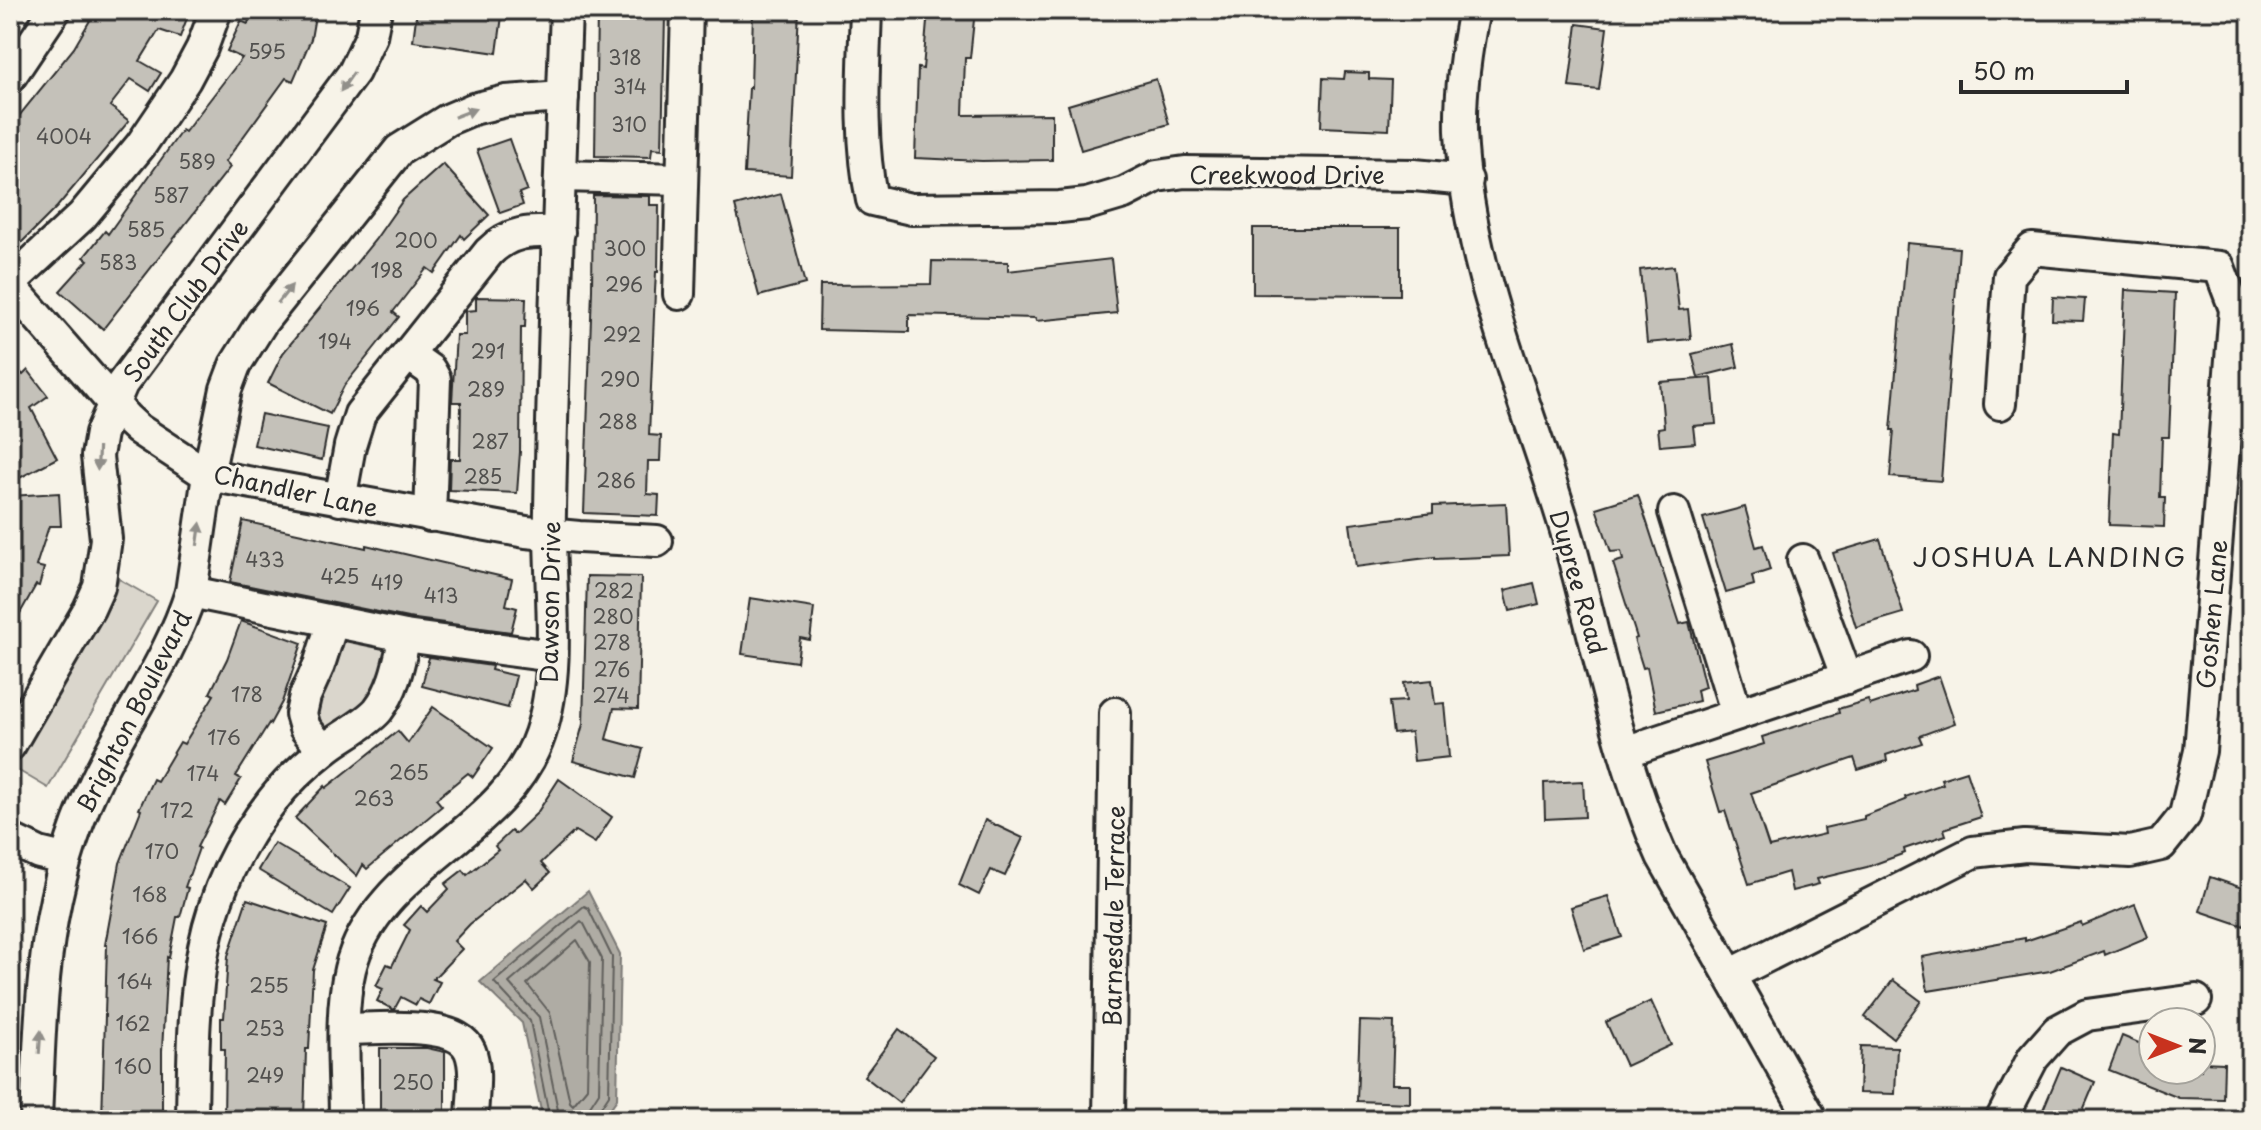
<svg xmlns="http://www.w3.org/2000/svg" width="2261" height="1130" font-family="'Playpen Sans',sans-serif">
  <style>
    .green { fill: #dad6cc; stroke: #82807c; stroke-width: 2 }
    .water { fill: #afaca4; stroke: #7a7874; stroke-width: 2 }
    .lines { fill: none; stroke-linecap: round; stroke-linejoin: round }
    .shore { stroke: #605f5b; stroke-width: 2 }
    .building { fill: #c4c1b9; stroke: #2b2b2b; stroke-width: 2 }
    .minor-casing { stroke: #2b2b2b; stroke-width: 36 }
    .minor { stroke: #f7f3e8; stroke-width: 30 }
    .oneway { fill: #918f8a }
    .labels { text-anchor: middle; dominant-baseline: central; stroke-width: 6; stroke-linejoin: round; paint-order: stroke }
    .number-label { font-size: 20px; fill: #51504e }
    .street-label { font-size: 24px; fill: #2b2b2b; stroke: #f7f3e8 }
    .neighbourhood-label { font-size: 26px; letter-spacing: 2px; fill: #2b2b2b; stroke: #f7f3e8 }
  </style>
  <rect width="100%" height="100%" fill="#f7f3e8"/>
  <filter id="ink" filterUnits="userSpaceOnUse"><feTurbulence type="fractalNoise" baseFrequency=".0125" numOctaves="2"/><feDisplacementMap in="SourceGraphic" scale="16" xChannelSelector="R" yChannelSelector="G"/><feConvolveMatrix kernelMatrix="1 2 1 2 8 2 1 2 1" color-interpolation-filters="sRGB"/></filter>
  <g filter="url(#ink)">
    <!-- green -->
    <g class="green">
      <polygon points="119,579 157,601 48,788 14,768 108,608"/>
      <polygon points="337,638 390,642 386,685 330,737 309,722"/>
    </g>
    <!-- water -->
    <polygon class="water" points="588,891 620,954 617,1099 602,1120 543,1120 522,1023 480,982"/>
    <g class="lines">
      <!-- shore -->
      <g class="shore">
        <polygon points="577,940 590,962 587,1088 573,1105 570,1102 550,1013 527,984"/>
        <polyline points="550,1120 530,1021 494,982 584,906 588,908 612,957 609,1095 597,1113 596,1120"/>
        <polyline points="560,1120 539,1017 509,983 581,921 584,924 602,959 599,1092 588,1109 586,1120"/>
      </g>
    </g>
    <!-- building -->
    <g class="building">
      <polygon points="96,10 164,10 187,18 180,37 159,30 140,61 161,73 150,91 131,79 110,106 129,121 57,207 19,245 10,236 10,127 74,48"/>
      <polygon points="251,10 316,10 311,39 293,81 286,78 225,162 230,167 103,329 60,291 88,260 84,257 105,231 108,234 182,130 185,132 242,58 227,51 241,21 248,24"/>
      <polygon points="417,10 460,10 502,16 497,53 413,41"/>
      <polygon points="597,10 655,10 655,16 665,16 662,149 652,148 651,157 595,156"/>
      <polygon points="753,10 799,10 791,176 744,173 749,88 751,88"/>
      <polygon points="928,10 975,10 970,58 965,58 963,115 1052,114 1052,160 982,161 915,158 918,68 923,69"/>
      <polygon points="1577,24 1607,28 1599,90 1569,87"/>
      <polygon points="1345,72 1369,73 1369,79 1391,80 1389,130 1321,127 1323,78 1344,79"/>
      <polygon points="1156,79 1169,124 1081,150 1068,105"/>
      <polygon points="509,139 527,190 519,193 523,205 500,213 477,150"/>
      <polygon points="443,164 489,215 464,239 461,235 434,273 427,268 393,312 399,317 344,386 330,414 268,383 283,353 375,240 403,200"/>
      <polygon points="781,194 805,284 759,296 735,206"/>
      <polygon points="593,195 650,196 650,205 659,205 658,272 656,272 655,291 649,435 661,436 660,461 648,461 647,494 659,495 658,516 584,513 592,290"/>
      <polygon points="1253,228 1400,228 1400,295 1253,294"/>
      <polygon points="1907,243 1959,248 1941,481 1890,477 1894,430 1891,430"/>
      <polygon points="1111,259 1117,313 1036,321 1035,318 909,315 909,332 819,330 820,285 931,284 932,261 1008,262 1008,271"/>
      <polygon points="1674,266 1679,310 1688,309 1691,339 1647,343 1640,270"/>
      <polygon points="2125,290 2175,293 2169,437 2162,437 2160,498 2165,498 2164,527 2109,525 2113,433 2119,434"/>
      <polygon points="476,297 526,298 525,327 521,327 520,452 517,493 449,490 450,459 460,459 461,402 452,402 456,335 465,335 465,311 476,310"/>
      <polygon points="2053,297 2085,299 2083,321 2052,320"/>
      <polygon points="1733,344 1738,367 1698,377 1692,354"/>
      <polygon points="10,360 23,375 28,370 48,396 31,408 57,458 10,483"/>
      <polygon points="1712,378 1716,424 1693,426 1695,443 1660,446 1658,428 1664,427 1660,382"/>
      <polygon points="261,414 328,428 322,460 254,445"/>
      <polygon points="59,493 61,526 49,526 36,566 44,568 39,586 36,585 10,631 10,496"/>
      <polygon points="1638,495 1680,624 1689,622 1705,687 1697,690 1699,701 1656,711 1647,667 1643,668 1634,639 1637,638 1613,563 1623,560 1621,551 1611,552 1596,508"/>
      <polygon points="1506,503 1509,556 1435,559 1435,557 1356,567 1350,524 1433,513 1433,506"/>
      <polygon points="1745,507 1756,547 1763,545 1770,570 1752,576 1754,585 1726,593 1703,518"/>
      <polygon points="243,521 366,548 366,545 512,579 506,605 517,608 511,632 408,618 230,582"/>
      <polygon points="1880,539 1903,613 1856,627 1833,553"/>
      <polygon points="587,576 641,577 638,709 614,708 606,739 643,749 635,778 573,761 583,724"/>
      <polygon points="1534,583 1539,604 1510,611 1505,590"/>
      <polygon points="750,598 814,608 810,640 800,638 797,662 742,654"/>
      <polygon points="241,621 302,643 282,702 270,724 269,723 236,776 241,779 225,805 220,801 197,847 199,848 185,887 188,888 180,917 177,917 169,958 167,957 162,1051 162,1120 102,1120 107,945 105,945 120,863 141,810 139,809 153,779 157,781 180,742 184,744 214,695 210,693 227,659"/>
      <polygon points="429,657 492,666 491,670 516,676 508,708 422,686"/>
      <polygon points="1939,676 1955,723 1919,736 1922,743 1886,755 1887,761 1858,770 1854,758 1751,793 1769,847 1825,834 1824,828 1864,819 1864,816 1906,800 1905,797 1943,784 1941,779 1966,771 1981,817 1944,829 1946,835 1904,849 1905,853 1867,867 1817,879 1819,884 1792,891 1788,872 1749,884 1725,811 1720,812 1705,762 1764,744 1762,737 1839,713 1838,709 1868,700 1870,705 1915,690 1914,685"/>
      <polygon points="1432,680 1435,704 1444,703 1449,757 1414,761 1411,732 1393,734 1389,702 1406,701 1404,683"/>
      <polygon points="433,707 493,748 473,777 468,773 436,799 442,806 367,869 363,865 357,876 295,818 325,786 326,788 398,731 408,743"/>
      <polygon points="559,779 612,817 595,843 575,831 541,863 550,873 534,888 526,879 470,924 454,941 462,949 433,979 440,982 429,1004 419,999 416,1005 401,997 394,1010 377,1001 383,989 376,986 387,964 392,966 410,930 404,925 421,906 427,912 449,889 445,884 463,870 467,875 498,850 495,846 511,831 515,834 537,813"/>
      <polygon points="1583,781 1585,817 1545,819 1544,783"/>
      <polygon points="985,820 1023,838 1005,876 991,870 979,895 959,885"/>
      <polygon points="274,843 350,888 333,915 258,870"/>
      <polygon points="2210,877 2251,891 2251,906 2244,926 2200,911"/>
      <polygon points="1608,896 1622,937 1584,949 1571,907"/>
      <polygon points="247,899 327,926 313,970 309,1049 306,1049 304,1120 224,1120 225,1049 221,1049 221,1018 224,1018 228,956"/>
      <polygon points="2135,904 2148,937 2105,955 2104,951 2050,971 1928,991 1922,957 2025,938 2025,941 2081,922 2082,926"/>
      <polygon points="1893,980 1921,1001 1893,1038 1865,1017"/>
      <polygon points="1651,1001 1671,1045 1626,1066 1606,1022"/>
      <polygon points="1360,1021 1394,1022 1392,1084 1410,1084 1410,1103 1357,1101"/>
      <polygon points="899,1029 934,1056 899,1103 864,1076"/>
      <polygon points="2122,1036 2153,1049 2153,1070 2201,1070 2201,1062 2224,1063 2223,1099 2179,1098 2109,1070"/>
      <polygon points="1861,1046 1897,1047 1895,1094 1859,1093"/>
      <polygon points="380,1048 427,1048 445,1052 445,1120 380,1120"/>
      <polygon points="2061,1067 2095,1082 2079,1120 2060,1120 2042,1112"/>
    </g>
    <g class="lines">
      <defs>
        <g id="minor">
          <path d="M866,10C864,73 859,138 872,200L911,209L1060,207L1087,204L1124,193L1157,176L1185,172L1414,175L1467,180"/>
          <path d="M1474,10C1466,49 1460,91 1461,131C1467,274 1530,405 1569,541C1598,645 1618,757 1662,856L1812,1120"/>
          <polyline points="10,77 55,10"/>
          <polyline points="561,176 681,179"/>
          <polyline points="10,283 82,216 141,145 185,80 202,48 216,10"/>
          <polyline points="10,285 126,418 138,429 208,475 526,532 579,537 657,541"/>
          <polyline points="679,294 687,10"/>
          <polyline points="409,355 430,370 435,379 430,516"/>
          <path d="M340,500L350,446L360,414L489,252C510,231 530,231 559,232"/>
          <polyline points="1674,512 1737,714"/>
          <polyline points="1803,560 1847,678"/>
          <polyline points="191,592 405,636 552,656"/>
          <polyline points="10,745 89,609 99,587 106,539 97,456 101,433 122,384 354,72 371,36 376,10"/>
          <polyline points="323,750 305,728 301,714 305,696 319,665 333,621"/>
          <polyline points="1625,752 1911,656"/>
          <polyline points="10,839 39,853 64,859"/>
          <polyline points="1730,975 1973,852 2025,846 2130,852 2161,845 2185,815 2200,751 2235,309 2219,267 2032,249 2009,276 2000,404"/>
          <path d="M345,1029C375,1029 457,1019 470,1051C478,1070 472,1100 472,1120"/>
          <path d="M36,1120C41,1003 42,896 93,787C123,721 169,662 191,592L208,475L226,389L235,365L262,322L399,150L447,120L473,109L506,101L563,97"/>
          <path d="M192,1120C194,999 192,902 272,801C286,783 306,764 324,750C340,736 364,726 378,710C395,688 399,662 405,636"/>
          <path d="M345,1120C345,1073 339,1014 350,969C376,864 506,836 540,734C563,667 548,581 550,511C553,344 560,177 566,10"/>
          <polyline points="1109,1120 1115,713"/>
          <polyline points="2001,1120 2033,1058 2057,1031 2087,1015 2196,1000"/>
        </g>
      </defs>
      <!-- minor casing -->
      <use href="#minor" class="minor-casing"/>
      <!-- minor -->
      <use href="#minor" class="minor"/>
    </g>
    <!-- one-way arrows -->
    <defs><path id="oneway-solid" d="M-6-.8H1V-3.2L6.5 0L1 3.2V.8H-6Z" transform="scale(2)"/></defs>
    <g class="oneway">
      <use href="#oneway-solid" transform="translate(347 82) rotate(125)"/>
      <use href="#oneway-solid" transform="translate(465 113) rotate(-21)"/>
      <use href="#oneway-solid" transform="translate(285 294) rotate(-52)"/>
      <use href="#oneway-solid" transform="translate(98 459) rotate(93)"/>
      <use href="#oneway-solid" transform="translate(199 534) rotate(-82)"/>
      <use href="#oneway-solid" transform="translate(40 1042) rotate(-86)"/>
    </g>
  </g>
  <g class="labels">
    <!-- number labels -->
    <g class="number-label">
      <text x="267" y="51">595</text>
      <text x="625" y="57">318</text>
      <text x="630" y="86">314</text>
      <text x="629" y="124">310</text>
      <text x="64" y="136">4004</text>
      <text x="197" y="161">589</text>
      <text x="171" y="195">587</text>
      <text x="146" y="229">585</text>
      <text x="416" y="240">200</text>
      <text x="625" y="248">300</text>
      <text x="118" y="262">583</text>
      <text x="387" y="270">198</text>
      <text x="624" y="284">296</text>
      <text x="363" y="308">196</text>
      <text x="622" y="334">292</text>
      <text x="335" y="341">194</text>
      <text x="488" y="351">291</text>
      <text x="620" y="379">290</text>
      <text x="486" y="389">289</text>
      <text x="618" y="421">288</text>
      <text x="490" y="441">287</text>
      <text x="483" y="476">285</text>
      <text x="616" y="480">286</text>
      <text x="265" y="559">433</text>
      <text x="340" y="576">425</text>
      <text x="387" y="582">419</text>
      <text x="614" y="590">282</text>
      <text x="441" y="595">413</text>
      <text x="613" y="616">280</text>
      <text x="612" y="642">278</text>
      <text x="612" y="669">276</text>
      <text x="247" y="694">178</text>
      <text x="611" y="695">274</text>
      <text x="224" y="737">176</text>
      <text x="409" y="772">265</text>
      <text x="203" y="773">174</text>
      <text x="374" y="798">263</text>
      <text x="177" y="810">172</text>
      <text x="162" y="851">170</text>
      <text x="150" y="894">168</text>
      <text x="140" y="936">166</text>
      <text x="135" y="981">164</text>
      <text x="269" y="985">255</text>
      <text x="133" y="1023">162</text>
      <text x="265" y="1028">253</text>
      <text x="133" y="1066">160</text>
      <text x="265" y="1075">249</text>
      <text x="413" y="1082">250</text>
    </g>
    <!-- street labels -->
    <g class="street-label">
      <text x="1287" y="174">Creekwood Drive</text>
      <text transform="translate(185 300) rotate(-54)">South Club Drive</text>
      <text transform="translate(296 490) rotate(12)">Chandler Lane</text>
      <text transform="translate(1579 582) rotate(74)">Dupree Road</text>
      <text transform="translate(549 602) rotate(-89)">Dawson Drive</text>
      <text transform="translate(2211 614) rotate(-85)">Goshen Lane</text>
      <text transform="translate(133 711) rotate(-63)">Brighton Boulevard</text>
      <text transform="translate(1113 916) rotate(-89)">Barnesdale Terrace</text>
    </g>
    <!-- neighbourhood labels -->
    <g class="neighbourhood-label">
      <text x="2050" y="556">JOSHUA LANDING</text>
    </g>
  </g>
  <!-- margin -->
  <rect width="2261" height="1130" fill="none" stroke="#f7f3e8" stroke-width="40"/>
  <rect x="20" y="20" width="2221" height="1090" fill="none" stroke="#2b2b2b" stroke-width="3" filter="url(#ink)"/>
  <!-- north arrow -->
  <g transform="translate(2177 1046) rotate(90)"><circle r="38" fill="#f7f3e8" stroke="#a5a39c" stroke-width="2"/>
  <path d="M0-6L14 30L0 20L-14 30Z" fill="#c8321e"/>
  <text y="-12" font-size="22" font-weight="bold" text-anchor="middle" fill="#2b2b2b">N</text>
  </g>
  <!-- scale -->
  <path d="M1961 80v12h166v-12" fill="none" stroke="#2b2b2b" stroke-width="4"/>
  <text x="1973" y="80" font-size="24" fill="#2b2b2b" stroke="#f7f3e8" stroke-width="6" paint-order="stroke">50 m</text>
</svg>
